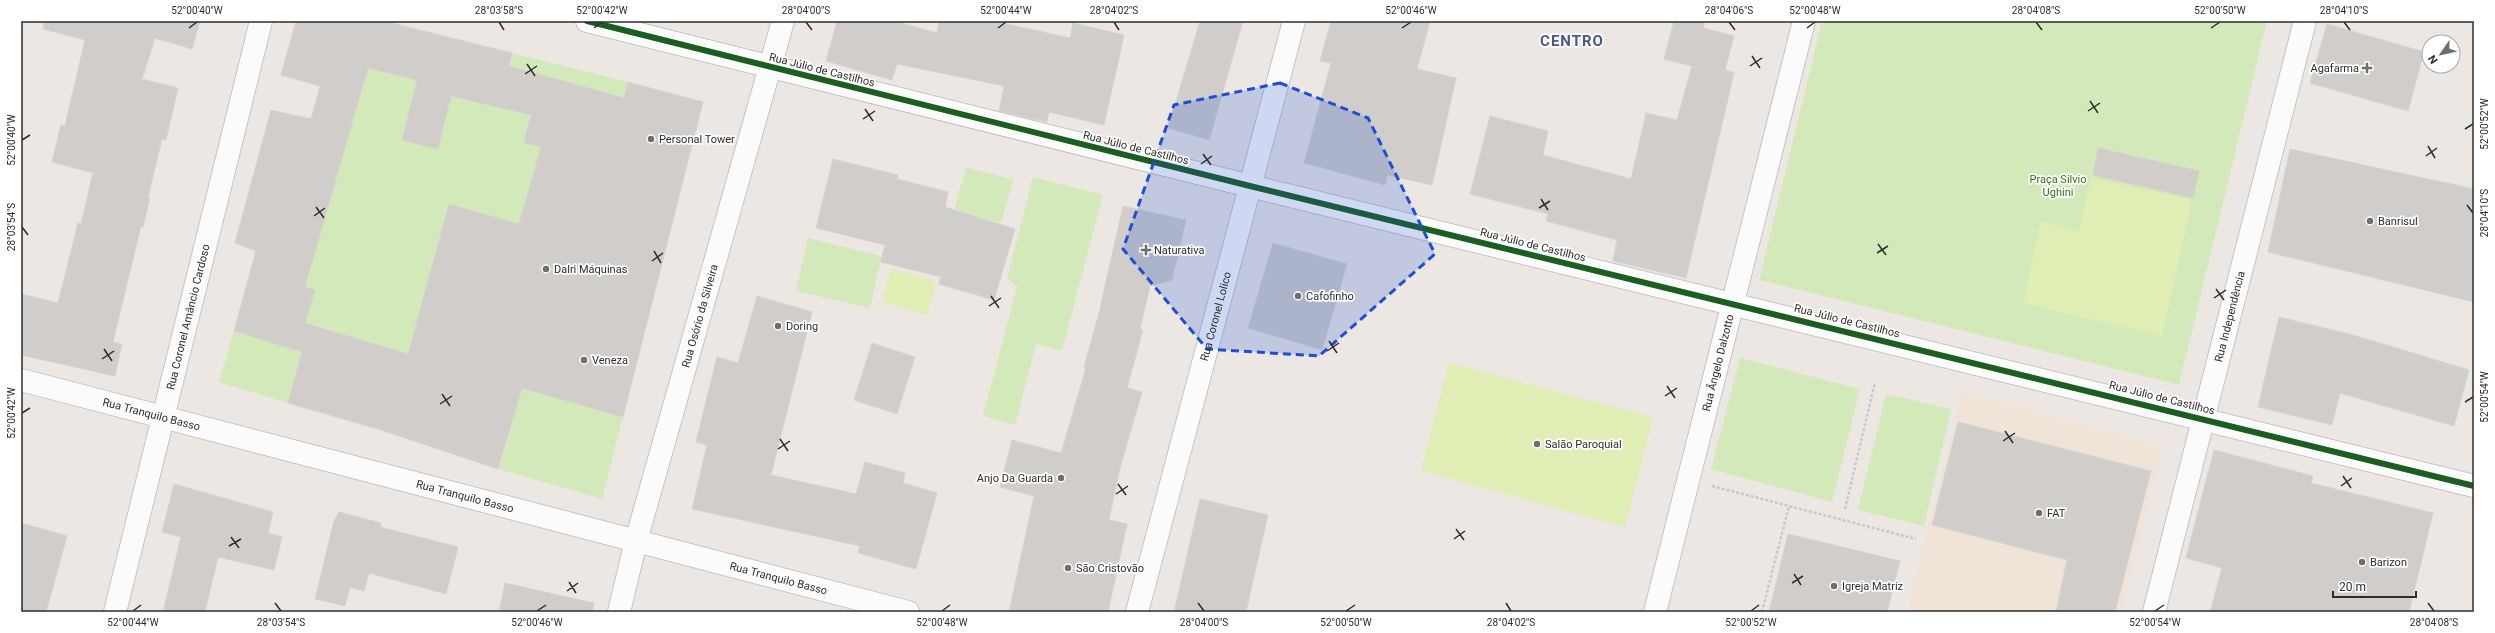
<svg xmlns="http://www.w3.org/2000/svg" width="2495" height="633" font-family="Roboto,sans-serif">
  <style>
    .education { fill: #efe4d7 }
    .green { fill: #d3e9b9 }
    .pitch { fill: #e0eeb6 }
    .building { fill: #d0cdca; stroke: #d7d3cf; fill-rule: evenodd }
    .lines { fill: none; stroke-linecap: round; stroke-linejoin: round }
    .minor-casing { stroke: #c5c4c4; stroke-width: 24 }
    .path { stroke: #c8c8c8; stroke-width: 2.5; stroke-dasharray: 3 2; stroke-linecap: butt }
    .minor { stroke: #fcfbfb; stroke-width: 22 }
    .cycleway-casing { stroke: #fff; stroke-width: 8 }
    .cycleway { stroke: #1b5e20; stroke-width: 6 }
    .marked { fill: #1d4ed8; fill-opacity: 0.2; stroke: #1d4ed8; stroke-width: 3; stroke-dasharray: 8 5; stroke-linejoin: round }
    .ticks { fill: none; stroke: #2d2d2d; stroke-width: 1.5 }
    .poi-dot { fill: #706e6d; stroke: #fff; stroke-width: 1.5 }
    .labels { text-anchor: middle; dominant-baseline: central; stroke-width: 3.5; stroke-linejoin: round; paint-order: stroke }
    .poi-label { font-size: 11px; fill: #2d2d2d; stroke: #fff; text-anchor: start }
    .street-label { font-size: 11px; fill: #2d2d2d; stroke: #fff }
    .park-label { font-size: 11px; fill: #337414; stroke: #fff }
    .district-label { font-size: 15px; font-weight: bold; letter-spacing: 1px; fill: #485a83; stroke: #fff }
    .neatline { fill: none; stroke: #2d2d2d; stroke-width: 1.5 }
    .ticks-label { font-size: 10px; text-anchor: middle; fill: #2d2d2d }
  </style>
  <rect width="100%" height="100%" fill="#ece7e3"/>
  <!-- education -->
  <polygon class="education" points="1962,391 2163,446 2122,612 1907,612"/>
  <!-- green -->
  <g class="green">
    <polygon points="1822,21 2267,21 2179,385 1759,280"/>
    <polygon points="512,53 628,82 624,98 542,76 524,142 541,147 530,186 585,202 575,240 449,204 424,300 385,431 365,425 388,348 311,324 288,403 219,382 234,331 297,350 315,290 251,270 256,251 311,267 368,68 417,80 438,149 451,96 499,107"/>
    <polygon points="966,167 1013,180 1001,223 954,211"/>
    <polygon points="1033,177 1103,195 1062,351 1036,344 1015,425 983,416 1017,287 1007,278"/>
    <polygon points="808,238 882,256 870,308 796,291"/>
    <polygon points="1740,358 1860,389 1832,502 1711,469"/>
    <polygon points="522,388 623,417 602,499 499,469"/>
    <polygon points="1886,394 1951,409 1924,526 1858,510"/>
  </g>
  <!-- pitch -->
  <g class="pitch">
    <polygon points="2091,178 2192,200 2162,336 2023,303 2041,222 2079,232"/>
    <polygon points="891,268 936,281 927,315 882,302"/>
    <polygon points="1449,363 1653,417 1625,527 1421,471"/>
  </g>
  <!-- building -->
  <g class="building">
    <polygon points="44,21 200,21 192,49 155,38 142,79 178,88 166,140 162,139 148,197 150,198 143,227 141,226 113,342 122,344 115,376 21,355 21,294 58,303 78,223 81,224 93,173 52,162 61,125 65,126 85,40 43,29"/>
    <path d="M296,21H384L512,53L509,66L624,98L628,82L703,102L623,417L522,388L498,469L378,429L288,403L302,352L234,331L256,251L235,243L271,110L311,119L320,86L281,75ZM368,68L417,80L402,140L438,149L451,96L531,115L524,143L541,147L519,224L449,204L408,354L305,323L315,290L305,287Z"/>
    <polygon points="837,21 894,21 937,33 939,21 993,21 1070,38 1073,23 1124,35 1104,125 1049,112 1047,122 999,111 1004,86 897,64 892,80 826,61"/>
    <polygon points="1200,21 1243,21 1209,140 1168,128"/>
    <polygon points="1331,21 1430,21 1417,69 1456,78 1432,185 1387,175 1385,185 1304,163 1331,63 1320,61"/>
    <polygon points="1674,21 1705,21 1703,28 1734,36 1725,70 1734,73 1686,278 1613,261 1617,240 1546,221 1548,214 1470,194 1490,116 1548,131 1543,155 1631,179 1646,113 1677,120 1692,66 1664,59"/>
    <polygon points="2327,24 2424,52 2408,111 2310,83"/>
    <polygon points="2098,148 2199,171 2193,198 2093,175"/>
    <polygon points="2290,149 2474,189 2474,302 2268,252"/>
    <polygon points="833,159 898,175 897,179 948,192 945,207 1015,229 994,300 939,284 941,277 881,262 885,245 816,228"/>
    <polygon points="1123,206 1186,220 1172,280 1150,286 1140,329 1143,330 1127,388 1142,392 1120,468 1109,520 1127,524 1108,612 1009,612 1034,496 1000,487 1012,440 1061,453 1086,368 1084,367 1099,313"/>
    <polygon points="1273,243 1347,264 1322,350 1248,328"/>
    <polygon points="757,296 812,312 771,475 856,494 865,462 905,473 903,483 937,493 916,569 858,553 860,546 692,509 707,445 696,442 717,357 738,363"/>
    <polygon points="2279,317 2353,335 2469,370 2454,426 2340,393 2332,425 2258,407"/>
    <polygon points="872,343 915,357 897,414 854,400"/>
    <polygon points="1958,422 2151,471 2115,612 2056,612 2067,560 1932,525"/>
    <polygon points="2214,450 2313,476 2311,483 2433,513 2409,612 2210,612 2222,568 2186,558"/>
    <polygon points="174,484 273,512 268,533 282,537 274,570 218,557 205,612 163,612 181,537 162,532"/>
    <polygon points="1200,499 1268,515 1246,612 1174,612"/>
    <polygon points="339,512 381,523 380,527 458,547 446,594 369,573 364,591 350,587 345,606 315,599 334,521"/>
    <polygon points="21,523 67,536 46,612 21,612"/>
    <polygon points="1788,534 1900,561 1887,612 1769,612"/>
    <polygon points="505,583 594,603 593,612 499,612"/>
  </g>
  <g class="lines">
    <defs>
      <g id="minor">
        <polyline points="587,21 1250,186 2474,486"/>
        <path id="s1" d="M21,380L908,612"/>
        <path id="s2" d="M115,612L261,21"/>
        <path id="s3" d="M619,612L636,541L783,21"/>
        <path id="s4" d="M1137,612L1294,21"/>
        <path id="s5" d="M1655,612L1804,21"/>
        <path id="s6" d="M2154,612L2305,21"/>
      </g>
    </defs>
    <!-- minor casing -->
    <use href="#minor" class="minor-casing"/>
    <!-- path -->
    <g class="path">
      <polyline points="1712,486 1916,539"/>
      <polyline points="1845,509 1875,382"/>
      <polyline points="1762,612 1789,506"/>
    </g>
    <!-- minor -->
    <use href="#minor" class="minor"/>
    <defs>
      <polyline id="cycleway" points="587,21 1250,186 2474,486"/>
    </defs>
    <!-- cycleway casing -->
    <use href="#cycleway" class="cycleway-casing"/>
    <!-- cycleway -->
    <use href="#cycleway" class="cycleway"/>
  </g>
  <!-- marked area -->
  <path class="marked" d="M1280,83L1368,118L1435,254L1319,356L1207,349L1123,249L1174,105Z"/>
  <!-- ticks -->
  <path class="ticks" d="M499,22L504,30M806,22L812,30M1114,22L1119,30M1729,22L1735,30M2036,22L2042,30M2344,22L2350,30M189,28L197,22M594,28L602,22M998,28L1006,22M1402,28L1411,22M1807,28L1815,22M2211,28L2220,22M1752,56L1760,68M527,64L535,76M1750,66L1762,58M525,74L537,66M2090,101L2098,113M865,109L873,121M2088,111L2100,103M863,119L875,111M2465,129L2473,124M22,140L30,135M2428,146L2435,158M1203,154L1211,165M2426,156L2437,148M1201,164L1212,156M1541,199L1548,210M2467,205L2473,213M316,207L324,218M1539,208L1550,201M314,216L325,208M22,227L28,235M1878,244L1886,255M654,251L661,263M1877,253L1888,246M652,261L663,253M2216,289L2224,300M991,296L999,308M2214,298L2226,290M989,306L1001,298M1329,341L1337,353M104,349L112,361M1327,351L1339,343M102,359L114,351M1667,386L1675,398M442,394L450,406M1665,396L1677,388M2465,402L2473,397M440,404L452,396M22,413L30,408M2005,431L2013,443M780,439L788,451M2003,441L2015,433M778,449L790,441M2343,476L2351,488M1118,484L1126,495M2341,486L2352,478M1116,494L1128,486M1456,529L1464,540M231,537L239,548M1454,539L1465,531M229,546L241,539M1794,574L1801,585M569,582L576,593M1792,583L1803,576M567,591L578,583M275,603L281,611M1198,603L1204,611M1506,603L1511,611M2428,603L2434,611M133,611L141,605M537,611L546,605M942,611L950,605M1346,611L1355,605M1751,611L1759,605M2155,611L2164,605"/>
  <!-- markers -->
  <g class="poi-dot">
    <path d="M2365 62h4v4h4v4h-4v4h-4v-4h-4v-4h4z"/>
    <circle cx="651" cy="139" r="4"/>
    <circle cx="2370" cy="221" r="4"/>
    <path d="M1144 244h4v4h4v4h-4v4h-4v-4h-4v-4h4z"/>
    <circle cx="546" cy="269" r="4"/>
    <circle cx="1298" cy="296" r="4"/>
    <circle cx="778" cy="326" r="4"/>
    <circle cx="584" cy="360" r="4"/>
    <circle cx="1537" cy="444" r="4"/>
    <circle cx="1061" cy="478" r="4"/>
    <circle cx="2039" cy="513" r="4"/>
    <circle cx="2362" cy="562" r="4"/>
    <circle cx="1068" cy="568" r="4"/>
    <circle cx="1834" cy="586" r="4"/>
  </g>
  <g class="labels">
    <!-- poi labels -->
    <g class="poi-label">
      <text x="2359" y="68" text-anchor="end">Agafarma</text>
      <text x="659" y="139">Personal Tower</text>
      <text x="2378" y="221">Banrisul</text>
      <text x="1154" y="250">Naturativa</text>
      <text x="554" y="269">Dalri Máquinas</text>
      <text x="1306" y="296">Cafofinho</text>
      <text x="786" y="326">Doring</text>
      <text x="592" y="360">Veneza</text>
      <text x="1545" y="444">Salão Paroquial</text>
      <text x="1053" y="478" text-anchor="end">Anjo Da Guarda</text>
      <text x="2047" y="513">FAT</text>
      <text x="2370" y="562">Barizon</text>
      <text x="1076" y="568">São Cristovão</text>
      <text x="1842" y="586">Igreja Matriz</text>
    </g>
    <!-- street labels -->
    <g class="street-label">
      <text transform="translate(822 70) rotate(14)">Rua Júlio de Castilhos</text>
      <text transform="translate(1136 148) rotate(14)">Rua Júlio de Castilhos</text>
      <text transform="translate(1533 245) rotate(14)">Rua Júlio de Castilhos</text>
      <text stroke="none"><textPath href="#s2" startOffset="304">Rua Coronel Amâncio Cardoso</textPath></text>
      <text stroke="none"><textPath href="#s3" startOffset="307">Rua Osório da Silveira</textPath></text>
      <text stroke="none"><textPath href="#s6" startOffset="305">Rua Independência</textPath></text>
      <text stroke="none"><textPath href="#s4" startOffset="306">Rua Coronel Lolico</textPath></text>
      <text transform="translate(1847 321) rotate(14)">Rua Júlio de Castilhos</text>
      <text stroke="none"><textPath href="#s5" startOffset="257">Rua Ângelo Dalzotto</textPath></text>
      <text transform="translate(2162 398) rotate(14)">Rua Júlio de Castilhos</text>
      <text stroke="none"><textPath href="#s1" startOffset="135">Rua Tranquilo Basso</textPath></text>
      <text stroke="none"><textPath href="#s1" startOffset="459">Rua Tranquilo Basso</textPath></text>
      <text stroke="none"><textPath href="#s1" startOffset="783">Rua Tranquilo Basso</textPath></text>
    </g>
    <!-- park labels -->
    <g class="park-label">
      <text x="2058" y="179">Praça Silvio<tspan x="2058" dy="13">Ughini</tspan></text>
    </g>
    <!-- district labels -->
    <g class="district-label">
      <text x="1572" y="41">CENTRO</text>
    </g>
  </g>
  <!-- border -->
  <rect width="2495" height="633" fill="none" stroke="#ffffff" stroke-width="44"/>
  <!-- north arrow -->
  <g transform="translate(2441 54) rotate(236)"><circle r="19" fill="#ffffff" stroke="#ababab"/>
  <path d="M0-3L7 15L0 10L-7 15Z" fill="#706e6d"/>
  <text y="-6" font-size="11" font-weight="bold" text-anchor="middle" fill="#2d2d2d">N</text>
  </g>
  <!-- scale -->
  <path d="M2333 591v6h83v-6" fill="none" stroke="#2d2d2d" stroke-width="2"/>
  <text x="2339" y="591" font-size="12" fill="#2d2d2d" stroke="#ffffff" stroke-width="3" paint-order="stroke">20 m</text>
  <rect x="22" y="22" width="2451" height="589" class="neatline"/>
  <g class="ticks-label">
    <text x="197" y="14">52°00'40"W</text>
    <text x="499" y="14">28°03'58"S</text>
    <text x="602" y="14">52°00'42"W</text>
    <text x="806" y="14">28°04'00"S</text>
    <text x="1006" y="14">52°00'44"W</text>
    <text x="1114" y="14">28°04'02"S</text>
    <text x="1411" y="14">52°00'46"W</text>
    <text x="1729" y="14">28°04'06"S</text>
    <text x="1815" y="14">52°00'48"W</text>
    <text x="2036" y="14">28°04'08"S</text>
    <text x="2220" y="14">52°00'50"W</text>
    <text x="2344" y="14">28°04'10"S</text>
    <text transform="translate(2484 124) rotate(-90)" y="4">52°00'52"W</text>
    <text transform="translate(11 140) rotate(-90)" y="4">52°00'40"W</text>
    <text transform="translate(2484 213) rotate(-90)" y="4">28°04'10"S</text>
    <text transform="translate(11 227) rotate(-90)" y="4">28°03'54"S</text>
    <text transform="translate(2484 397) rotate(-90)" y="4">52°00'54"W</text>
    <text transform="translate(11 413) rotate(-90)" y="4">52°00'42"W</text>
    <text x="133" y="626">52°00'44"W</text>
    <text x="281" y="626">28°03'54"S</text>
    <text x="537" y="626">52°00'46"W</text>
    <text x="942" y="626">52°00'48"W</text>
    <text x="1204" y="626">28°04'00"S</text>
    <text x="1346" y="626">52°00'50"W</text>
    <text x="1511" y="626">28°04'02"S</text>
    <text x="1751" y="626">52°00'52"W</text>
    <text x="2155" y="626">52°00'54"W</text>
    <text x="2434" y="626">28°04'08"S</text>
  </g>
</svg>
